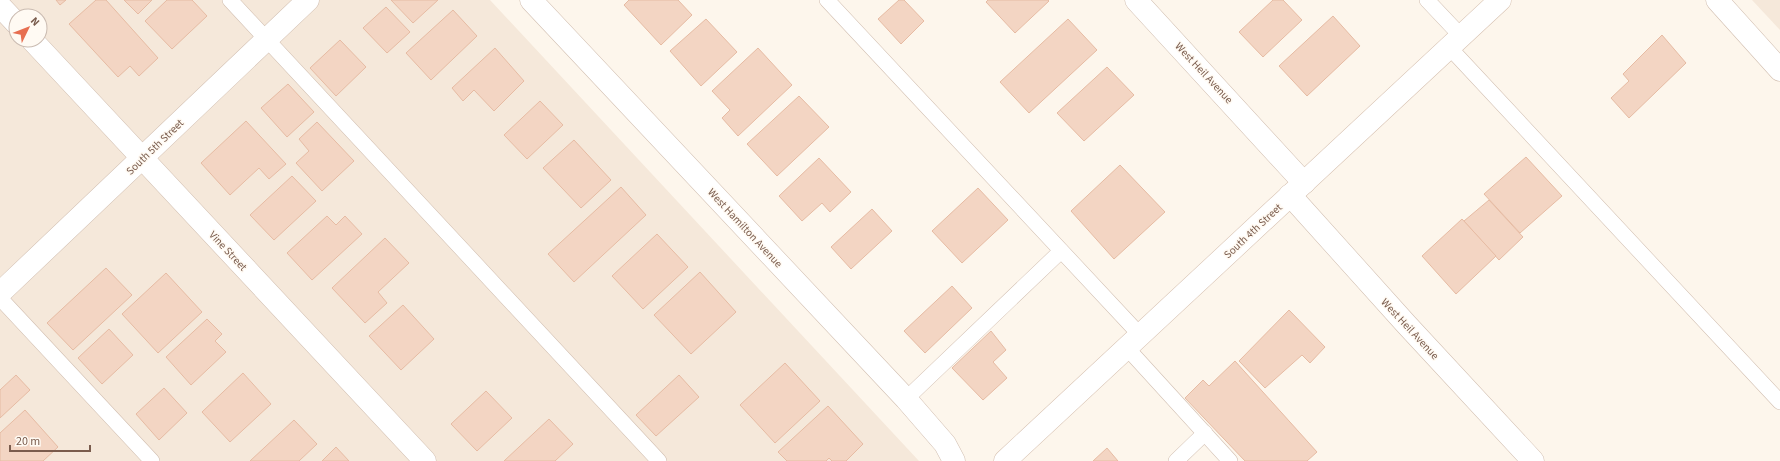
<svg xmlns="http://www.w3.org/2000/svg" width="1780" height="461" font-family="'Source Sans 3',sans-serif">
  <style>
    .residential { fill: #f5e8da; fill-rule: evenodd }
    .building { fill: #f3d5c3; stroke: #e6bba3 }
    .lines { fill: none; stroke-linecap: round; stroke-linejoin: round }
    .service-casing { stroke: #d1beb0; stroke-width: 16 }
    .minor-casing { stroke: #d1beb0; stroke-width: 23 }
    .secondary-casing { stroke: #d6c0b0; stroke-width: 23 }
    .service { stroke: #fff; stroke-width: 15 }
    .minor { stroke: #fff; stroke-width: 22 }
    .secondary { stroke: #fff; stroke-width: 22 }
    .labels { text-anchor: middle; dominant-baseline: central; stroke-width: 3; stroke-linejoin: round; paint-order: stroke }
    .street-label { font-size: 11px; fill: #7a5c4d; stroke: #fffaf3 }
  </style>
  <rect width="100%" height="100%" fill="#fdf6ec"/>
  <!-- residential -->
  <g class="residential">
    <path d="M0,0H490L919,461H0ZM16,16H40V40H16Z"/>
    <polygon points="1752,0 1780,0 1780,30"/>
  </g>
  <!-- building -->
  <g class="building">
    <polygon points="56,0 66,0 60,5"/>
    <polygon points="96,0 106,0 158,58 139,76 130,66 118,77 69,24"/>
    <polygon points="124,0 152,0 138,14"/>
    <polygon points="167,0 192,0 207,16 172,49 145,21"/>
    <polygon points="391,0 438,0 413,23"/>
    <polygon points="629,0 678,0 692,15 661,45 624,5"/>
    <polygon points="899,0 904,0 924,21 901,44 878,19"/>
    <polygon points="988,0 1048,0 1049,1 1015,33 986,2"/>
    <polygon points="1273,0 1283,0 1302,20 1263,57 1239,32"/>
    <polygon points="386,7 410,32 387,53 363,28"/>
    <polygon points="453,10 477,36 431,80 406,53"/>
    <polygon points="1333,16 1360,46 1307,96 1279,66"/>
    <polygon points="706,19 737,52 701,86 670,51"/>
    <polygon points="1068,19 1097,50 1029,113 1000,82"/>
    <polygon points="1662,35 1686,63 1629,118 1611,98 1629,81 1623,74"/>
    <polygon points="340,40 366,67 336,96 310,68"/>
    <polygon points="495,48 524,81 494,111 474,90 463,101 452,88"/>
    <polygon points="758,48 792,85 738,136 722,118 730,110 712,91"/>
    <polygon points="1107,67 1134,95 1084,141 1057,113"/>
    <polygon points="288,84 314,112 287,137 261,108"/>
    <polygon points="799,96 829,127 777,176 747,144"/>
    <polygon points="540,101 563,125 527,159 504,135"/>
    <polygon points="246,121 286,164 269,179 259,168 230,195 201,163"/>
    <polygon points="317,122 354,161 322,191 296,163 309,151 299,139"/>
    <polygon points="574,140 611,180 581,208 543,168"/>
    <polygon points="1526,157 1562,196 1520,233 1484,194"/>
    <polygon points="819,158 851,192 830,212 822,203 802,221 779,196"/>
    <polygon points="1120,165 1165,212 1114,259 1071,211"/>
    <polygon points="292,176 316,201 274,240 250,215"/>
    <polygon points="621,187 646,215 574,282 548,254"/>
    <polygon points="978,188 1008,220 962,263 932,231"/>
    <polygon points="1489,200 1523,237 1499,260 1464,221"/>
    <polygon points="872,209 892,231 851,269 831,247"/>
    <polygon points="327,216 336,225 345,216 362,234 312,280 287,253"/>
    <polygon points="1462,219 1496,256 1456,294 1422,256"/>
    <polygon points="657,234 688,267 643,309 612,276"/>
    <polygon points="385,238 409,263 378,292 387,303 365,323 332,288"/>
    <polygon points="106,268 132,295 73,350 47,323"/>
    <polygon points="700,272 736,312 691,354 654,315"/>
    <polygon points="166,273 202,312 158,353 122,314"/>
    <polygon points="952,286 972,308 925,353 904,331"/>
    <polygon points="403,305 434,339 401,370 369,336"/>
    <polygon points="1289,310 1325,347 1310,363 1302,355 1265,388 1239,361"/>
    <polygon points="207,319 222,334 215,341 226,352 191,385 166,357"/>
    <polygon points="109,329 133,355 102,384 78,358"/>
    <polygon points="991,331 1006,350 993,362 1007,378 983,400 952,368"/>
    <polygon points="1235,361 1317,452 1307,461 1245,461 1185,398 1203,380 1209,386"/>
    <polygon points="785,363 820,401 775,443 740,405"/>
    <polygon points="243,373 271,404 230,442 202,412"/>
    <polygon points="16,375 30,390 0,418 0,390"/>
    <polygon points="679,375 699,397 656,436 636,415"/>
    <polygon points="164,388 187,413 159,440 136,414"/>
    <polygon points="486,391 512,418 477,451 451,424"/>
    <polygon points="828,406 863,444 846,461 832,461 829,458 826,461 787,461 778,452"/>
    <polygon points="25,410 58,447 43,461 0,461 0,433"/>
    <polygon points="549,419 573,444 555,461 504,461"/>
    <polygon points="294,420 317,444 299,461 250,461"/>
    <polygon points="336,447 349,461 322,461"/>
    <polygon points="1107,448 1118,461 1093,461"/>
  </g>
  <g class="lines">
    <defs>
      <g id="service">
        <polyline points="230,0 659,461"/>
        <polyline points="827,0 1141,336"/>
        <polyline points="1427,0 1461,36"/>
        <polyline points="1449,47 1780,402"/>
        <polyline points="0,298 152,461"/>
        <polyline points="1127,348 1230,461"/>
        <polyline points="906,399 1061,251"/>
        <polyline points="1176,461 1205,433"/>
      </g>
      <g id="minor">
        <polyline points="531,0 906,399 945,444 954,461"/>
        <polyline points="1136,0 1304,183"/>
        <polyline points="1717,0 1780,70"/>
        <polyline points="0,6 16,23"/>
        <polyline points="32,40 425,461"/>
        <polyline points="1290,195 1406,324 1533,461"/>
        <polyline points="0,293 308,0"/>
      </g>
      <polyline id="secondary" points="1005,461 1500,0"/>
    </defs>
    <!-- service casing -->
    <use href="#service" class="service-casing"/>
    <!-- minor casing -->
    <use href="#minor" class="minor-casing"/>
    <!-- secondary casing -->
    <use href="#secondary" class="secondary-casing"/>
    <!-- service -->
    <use href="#service" class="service"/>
    <!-- minor -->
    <use href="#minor" class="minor"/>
    <!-- secondary -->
    <use href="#secondary" class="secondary"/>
  </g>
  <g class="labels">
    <!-- street labels -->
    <g class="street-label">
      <text transform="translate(1204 73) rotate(47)">West Heil Avenue</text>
      <text transform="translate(155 147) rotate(-44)">South 5th Street</text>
      <text transform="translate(745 228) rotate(47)">West Hamilton Avenue</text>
      <text transform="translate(1253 231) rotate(-43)">South 4th Street</text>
      <text transform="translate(228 251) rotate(47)">Vine Street</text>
      <text transform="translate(1410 329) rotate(47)">West Heil Avenue</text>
    </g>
  </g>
  <!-- north arrow -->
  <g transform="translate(28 28) rotate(47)"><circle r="19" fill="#fffaf3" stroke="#cabbb1"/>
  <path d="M0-3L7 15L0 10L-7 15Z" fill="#e76f51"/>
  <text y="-6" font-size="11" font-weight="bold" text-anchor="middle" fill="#7a5c4d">N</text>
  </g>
  <!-- scale -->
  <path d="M10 445v6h80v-6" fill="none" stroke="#7a5c4d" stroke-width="2"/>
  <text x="16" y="445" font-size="12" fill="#7a5c4d" stroke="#fffaf3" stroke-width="3" paint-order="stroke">20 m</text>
</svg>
